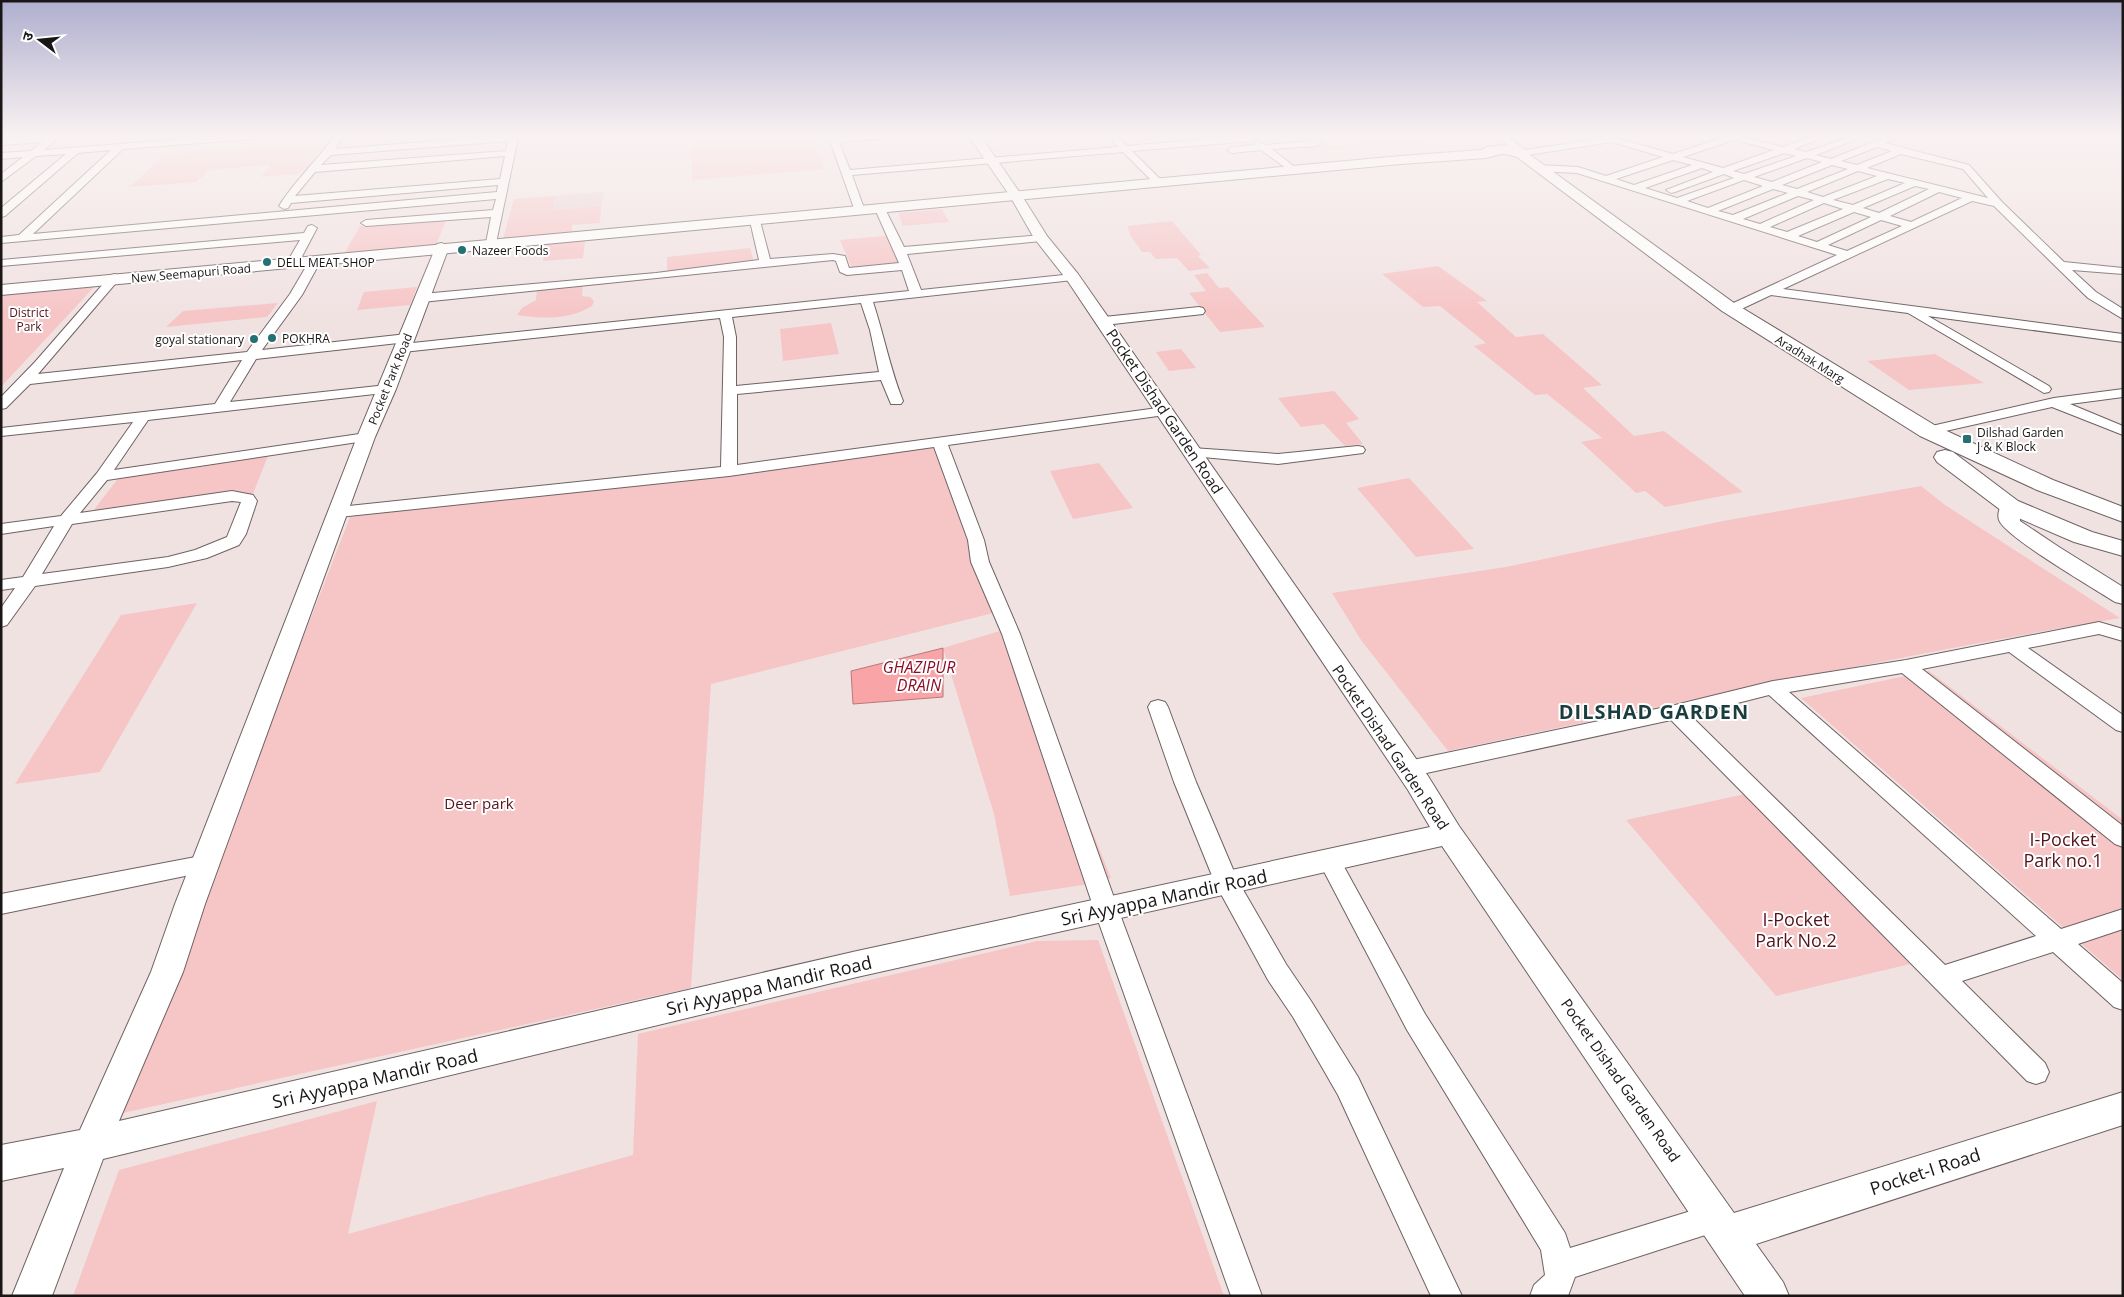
<svg xmlns="http://www.w3.org/2000/svg" width="2124" height="1297" font-family="'Open Sans','Noto Sans Devanagari',sans-serif">
  <style>
    .built { fill: #ead3d3 }
    .green { fill: #f6c5c6 }
    .water { fill: #f9a4a6; stroke: #b6797b }
    .lines { fill: none; stroke-linecap: round; stroke-linejoin: round }
    .minor-casing { stroke: #6e6262; stroke-width: 2 }
    .tertiary-casing { stroke: #6e6262; stroke-width: 2 }
    .secondary-casing { stroke: #6e6262; stroke-width: 2 }
    .minor { fill: #fff; fill-rule: evenodd }
    .tertiary { fill: #fff; fill-rule: evenodd }
    .secondary { fill: #fff; fill-rule: evenodd }
    .poi-dot { fill: #257073; stroke: #fff; stroke-width: 2 }
    .labels { text-anchor: middle; dominant-baseline: central; stroke-width: 4; stroke-linejoin: round; paint-order: stroke }
    .far-poi-label { font-size: 12px; fill: #1a1616; stroke: #fff; text-anchor: start }
    .far-street-label { font-size: 12px; fill: #1a1616; stroke: #fff }
    .far-park-label { font-size: 12px; fill: #54141c; stroke: #fff }
    .street-label { font-size: 15px; fill: #1a1616; stroke: #fff }
    .park-label { font-size: 15px; fill: #54141c; stroke: #fff }
    .water-label { font-size: 16px; font-style: italic; fill: #8b0c28; stroke: #fff }
    .near-park-label { font-size: 18px; fill: #54141c; stroke: #fff }
    .near-street-label { font-size: 18px; fill: #1a1616; stroke: #fff }
    .district-label { font-size: 20px; font-weight: bold; letter-spacing: 1px; fill: #1a3d3e; stroke: #fff }
  </style>
  <rect width="100%" height="100%" fill="#f1e2e2"/>
  <!-- built -->
  <polygon class="built" points="604,192 601,206 552,210 554,196"/>
  <!-- green -->
  <g class="green">
    <polygon points="691,135 813,135 824,169 692,180"/>
    <polygon points="1351,135 1387,135 1392,138 1448,135 1457,140 1313,152 1308,148 1363,143"/>
    <polygon points="317,143 321,144 310,167 298,174 261,177 271,165 209,170 196,182 130,187 165,154"/>
    <polygon points="554,196 553,210 601,206 600,223 572,225 572,232 503,239 514,199"/>
    <polygon points="942,209 949,222 903,226 898,213"/>
    <polygon points="447,218 436,245 344,254 360,226"/>
    <polygon points="1172,221 1201,255 1198,256 1210,268 1189,271 1177,258 1156,259 1150,252 1142,252 1132,238 1127,226"/>
    <polygon points="894,235 908,264 854,273 840,240"/>
    <polygon points="585,241 583,258 543,261 546,244"/>
    <polygon points="750,248 755,265 667,274 667,257"/>
    <polygon points="1438,266 1487,301 1477,302 1516,337 1543,334 1602,385 1583,388 1634,436 1664,431 1743,492 1665,507 1645,491 1636,493 1581,442 1602,438 1547,394 1535,395 1474,346 1486,343 1440,306 1423,307 1382,274"/>
    <polygon points="1207,273 1219,288 1228,287 1265,327 1220,332 1189,293 1206,291 1194,275"/>
    <path d="M583,284L582,296L590,297L594,301L592,306C569,320 543,319 517,315L522,308L536,300L537,289Z"/>
    <polygon points="96,285 12,375 1,387 1,295"/>
    <polygon points="417,287 410,305 357,310 364,292"/>
    <polygon points="278,303 267,317 166,327 183,311"/>
    <polygon points="831,323 839,354 783,361 780,329"/>
    <polygon points="1181,349 1196,368 1169,371 1156,352"/>
    <polygon points="1935,354 1984,383 1909,390 1867,361"/>
    <polygon points="1334,391 1359,419 1346,423 1363,444 1345,446 1324,424 1301,427 1278,398"/>
    <polygon points="948,446 978,536 1005,600 991,608 993,613 711,684 691,988 118,1114 350,517"/>
    <polygon points="268,456 252,496 90,515 123,472"/>
    <polygon points="1099,463 1133,508 1073,519 1050,471"/>
    <polygon points="1409,478 1474,549 1416,557 1357,488"/>
    <path d="M1921,486L1945,505L2120,618C1895,656 1672,704 1448,751L1361,640L1332,593L1506,567L1723,521Z"/>
    <polygon points="197,603 100,772 15,784 121,615"/>
    <polygon points="1010,628 1111,878 1083,885 1010,896 994,814 943,648"/>
    <polygon points="1929,671 2123,820 2123,980 1801,698"/>
    <polygon points="1745,794 1910,964 1776,996 1626,820"/>
    <polygon points="1098,940 1224,1296 73,1296 119,1170 377,1101 348,1234 633,1155 638,1034 1037,941"/>
  </g>
  <!-- water -->
  <polygon class="water" points="943,648 943,697 853,704 851,671"/>
  <g class="lines">
    <defs>
      <g id="minor">
        <path d="M61,135L44,150L234,135H271L267,138L123,149L33,234L497,192L498,185L291,203L288,208L284,209L279,206C296,179 317,161 335,135H343L335,149L514,135L518,138L496,243L491,246L486,243L491,217L366,226L361,223L366,220L493,210L496,199L1,243V237L19,235L111,150L78,153L5,216L1,217V208L66,154L36,156L1,182V174L23,157L1,159V153L31,151L42,142L1,145V139ZM508,141L506,151L321,165L331,155ZM505,156L500,179L295,196L315,172Z"/>
        <polygon points="828,135 836,135 837,137 894,135 890,138 839,142 850,170 1118,147 1107,135 1116,135 1127,146 1251,135 1255,138 1251,141 1132,151 1162,181 1162,185 1156,185 1123,152 852,175 865,211 860,214 855,211"/>
        <path d="M1306,135C1312,135 1321,134 1322,143L1317,146L1272,149L1296,168V172L1293,173L1261,150L1232,153L1227,150L1232,147L1255,145L1256,142L1259,141L1265,145L1312,141Z"/>
        <path d="M1497,135H1506L1525,150L1600,139L1592,135H1605L1673,154L1724,137L1722,135H1744L1743,137L1783,147L1817,135H1829L1794,149L1806,152L1856,135H1868L1816,155L1831,159L1890,135H1902L1885,143L1969,165L2002,202L2064,262L2123,268V274L2072,270L2096,292L2123,309V319L2088,298L1994,206L1972,201L1783,289L2123,334V342L1928,316L2049,386L2051,389L2049,392L2044,393L1908,313L1771,295L1735,312H1727L1725,309L1727,306L1837,255L1577,173L1538,171L1533,168L1538,165L1578,167L1606,176L1663,157L1612,142L1521,156L1518,155ZM1734,140L1774,150L1723,168L1683,157ZM1877,147L1892,151L1857,165L1841,161ZM1784,153L1796,156L1744,174L1733,171ZM1901,154L1963,169L1988,198L1867,168ZM1807,158L1822,162L1772,182L1754,177ZM1673,160L1692,165L1634,185L1616,179ZM1832,165L1848,169L1797,189L1782,185ZM1702,168L1713,172L1666,190L1671,193L1675,192L1724,174L1734,178L1677,198L1645,188ZM1858,171L1877,176L1823,197L1807,192ZM1888,179L1905,183L1853,205L1833,200ZM1744,180L1763,186L1708,208L1687,201ZM1915,186L1929,189L1879,213L1863,208ZM1773,189L1788,193L1733,215L1718,211ZM1939,192L1962,198L1911,222L1890,216ZM1798,196L1814,200L1760,224L1743,219ZM1824,203L1843,209L1787,232L1770,227ZM1854,212L1871,217L1817,242L1798,236ZM1881,220L1902,226L1847,251L1828,245Z"/>
        <path d="M880,206L885,209L904,247L1041,235L1046,238L1041,241L907,254L921,290L1073,274L1079,277L1073,280L873,302C884,335 890,369 903,401L901,404H891L881,380L737,394V465L1165,407L1170,408L1172,411L1170,414L1165,415L948,445L984,540L989,562L1020,634L1118,909L1262,1296H1231L1094,909L1002,634L971,562L968,540L934,447L729,476L339,517L333,515L331,512L333,509L339,507L721,467L724,337L720,318L403,352L397,348L403,344L909,291L902,270L847,275L840,272L836,261L833,260L422,302L416,298L422,294L656,273L759,260L750,221L755,218L760,221L770,259L833,254L845,256L849,268L899,263L875,209ZM861,303L870,330L879,372L736,386V337L732,317Z"/>
        <polygon points="312,225 317,228 298,264 292,267 286,264 300,240 1,266 1,260 304,233 308,226"/>
        <path d="M314,259L320,262L302,295L262,350L407,334L413,338L407,342L256,359L230,402L387,385L392,386L394,389L392,392L148,420L114,470L366,433L371,434L373,437L371,440L107,480L80,513L232,491L253,495L257,501L246,534L239,545L207,558L168,567L35,586L7,625L1,627V608L15,588L1,590V580L23,577L54,526L1,534V524L61,516L97,473L133,422L1,436V428L215,404L242,360L30,384L6,408L1,409V397L35,362L111,275L115,274L121,277L38,374L247,352L290,294L310,260ZM232,501L241,502L227,537L195,550L168,557L42,574L72,524Z"/>
        <polygon points="1199,307 1203,308 1205,311 1203,314 1104,325 1098,321 1104,317"/>
        <polygon points="2123,389 2123,397 2070,404 2123,426 2123,435 2052,407 1928,435 1923,434 1921,431 1923,428 2054,398"/>
        <polygon points="1358,446 1363,447 1365,450 1363,453 1278,464 1192,456 1187,455 1185,452 1187,449 1192,448 1278,454"/>
        <path d="M2099,622L2123,629V641L2099,634L2028,648L2123,715V732L2116,730L2009,652L1922,669L2123,826V847L2115,844L1902,673L1789,692L2061,929L2123,909V929L2078,944L2123,983V1010L2114,1007L2053,952L1962,981L2045,1063L2049,1072L2045,1081L2036,1084L2027,1081L1671,720L1408,777L1401,774L1397,769L1401,764L1408,761L1675,705L1773,681L1906,660ZM1769,695L2036,936L1945,965L1690,715Z"/>
        <polygon points="1158,700 1165,702 1168,707 1196,782 1238,881 1286,964 1311,1001 1358,1077 1462,1296 1431,1296 1338,1095 1293,1017 1268,980 1215,883 1174,782 1148,707 1151,702"/>
        <polygon points="1329,851 1337,854 1425,1014 1565,1233 1570,1248 1717,1203 1727,1208 1732,1218 1727,1228 1575,1277 1568,1296 1530,1296 1534,1285 1545,1275 1541,1250 1407,1030 1318,860 1321,854"/>
        <polygon points="206,855 214,858 217,864 214,870 1,914 1,894"/>
      </g>
      <g id="tertiary">
        <polygon points="968,135 980,135 1022,196 1047,236 1078,274 1428,776 1459,826 1734,1213 2123,1092 2123,1125 1756,1244 1783,1282 1789,1296 1745,1296 1442,846 857,977 103,1159 52,1296 12,1296 64,1168 1,1181 1,1145 80,1130 151,972 175,904 357,437 437,244 442,243 449,247 396,389 375,437 205,904 183,972 119,1121 857,951 1430,827 1408,790 1067,280 1034,238 1010,196"/>
        <path d="M2010,500L2017,502L2020,506V521L2059,547L2123,587V604L2115,602C2095,589 2005,537 1999,520C1997,514 2000,506 2003,502Z"/>
      </g>
      <g id="secondary">
        <path d="M1505,145L1528,151L1530,155L1734,303L1936,426L2053,480L2123,507V522L2037,490L1920,436L1722,311L1517,157C1499,152 1502,154 1486,158L1401,164L1,295V285L1401,156L1481,150L1487,147Z"/>
        <polygon points="1945,450 1953,452 2018,501 2092,532 2123,541 2123,556 2074,542 2002,511 1937,462 1934,457 1937,452"/>
      </g>
    </defs>
    <!-- minor casing -->
    <use href="#minor" class="minor-casing"/>
    <!-- tertiary casing -->
    <use href="#tertiary" class="tertiary-casing"/>
    <!-- secondary casing -->
    <use href="#secondary" class="secondary-casing"/>
    <!-- minor -->
    <use href="#minor" class="minor"/>
    <!-- tertiary -->
    <use href="#tertiary" class="tertiary"/>
    <!-- secondary -->
    <use href="#secondary" class="secondary"/>
  </g>
  <!-- sky -->
  <linearGradient id="sky" x2="0" y2="1"><stop stop-color="#afaece"/><stop offset="0.43" stop-color="#f9f2f2"/><stop offset="1" stop-color="#f9f2f2" stop-opacity="0"/></linearGradient>
  <rect width="2124" height="316" fill="url(#sky)"/>
  <!-- markers -->
  <g class="poi-dot">
    <circle cx="462" cy="250" r="5"/>
    <circle cx="267" cy="262" r="5"/>
    <circle cx="272" cy="338" r="5"/>
    <circle cx="254" cy="339" r="5"/>
    <rect x="1962" y="434" width="10" height="10" rx="2.5"/>
  </g>
  <g class="labels">
    <!-- far-poi labels -->
    <g class="far-poi-label">
      <text x="472" y="250">Nazeer Foods</text>
      <text x="277" y="262">DELL MEAT SHOP</text>
      <text x="282" y="338">POKHRA</text>
      <text x="244" y="339" text-anchor="end">goyal stationary</text>
      <text x="1977" y="432">Dilshad Garden<tspan x="1977" dy="14">J &amp; K Block</tspan></text>
    </g>
    <!-- far-street labels -->
    <g class="far-street-label">
      <text transform="translate(191 273) rotate(-5)">New Seemapuri Road</text>
      <text transform="translate(1810 359) rotate(32)">Aradhak Marg</text>
      <text transform="translate(390 379) rotate(-68)">Pocket Park Road</text>
    </g>
    <!-- far-park labels -->
    <g class="far-park-label">
      <text x="29" y="312">District<tspan x="29" dy="14">Park</tspan></text>
    </g>
    <!-- street labels -->
    <g class="street-label">
      <text transform="translate(1165 411) rotate(56)">Pocket Dishad Garden Road</text>
      <text transform="translate(1391 747) rotate(56)">Pocket Dishad Garden Road</text>
      <text transform="translate(1621 1080) rotate(55)">Pocket Dishad Garden Road</text>
    </g>
    <!-- park labels -->
    <g class="park-label">
      <text x="479" y="803">Deer park</text>
    </g>
    <!-- water labels -->
    <g class="water-label">
      <text x="919" y="667">GHAZIPUR<tspan x="919" dy="18">DRAIN</tspan></text>
    </g>
    <!-- near-park labels -->
    <g class="near-park-label">
      <text x="2063" y="839">I-Pocket<tspan x="2063" dy="21">Park no.1</tspan></text>
      <text x="1796" y="919">I-Pocket<tspan x="1796" dy="21">Park No.2</tspan></text>
    </g>
    <!-- near-street labels -->
    <g class="near-street-label">
      <text transform="translate(1164 897) rotate(-12)">Sri Ayyappa Mandir Road</text>
      <text transform="translate(769 985) rotate(-13)">Sri Ayyappa Mandir Road</text>
      <text transform="translate(375 1078) rotate(-13)">Sri Ayyappa Mandir Road</text>
      <text transform="translate(1925 1171) rotate(-18)">Pocket-I Road</text>
    </g>
    <!-- district labels -->
    <g class="district-label">
      <text x="1654" y="711">DILSHAD GARDEN</text>
    </g>
  </g>
  <!-- border -->
  <rect width="2124" height="1297" fill="none" stroke="#1a1616" stroke-width="5"/>
  <!-- north arrow -->
  <g transform="translate(40 40) rotate(286)" stroke="#ffffff" stroke-width="4" paint-order="stroke">
  <path d="M0-4L9 19L0 12L-9 19Z" fill="#1a1616"/>
  <text y="-8" font-size="14" font-weight="bold" text-anchor="middle" fill="#1a1616">उ</text>
  </g>
</svg>
